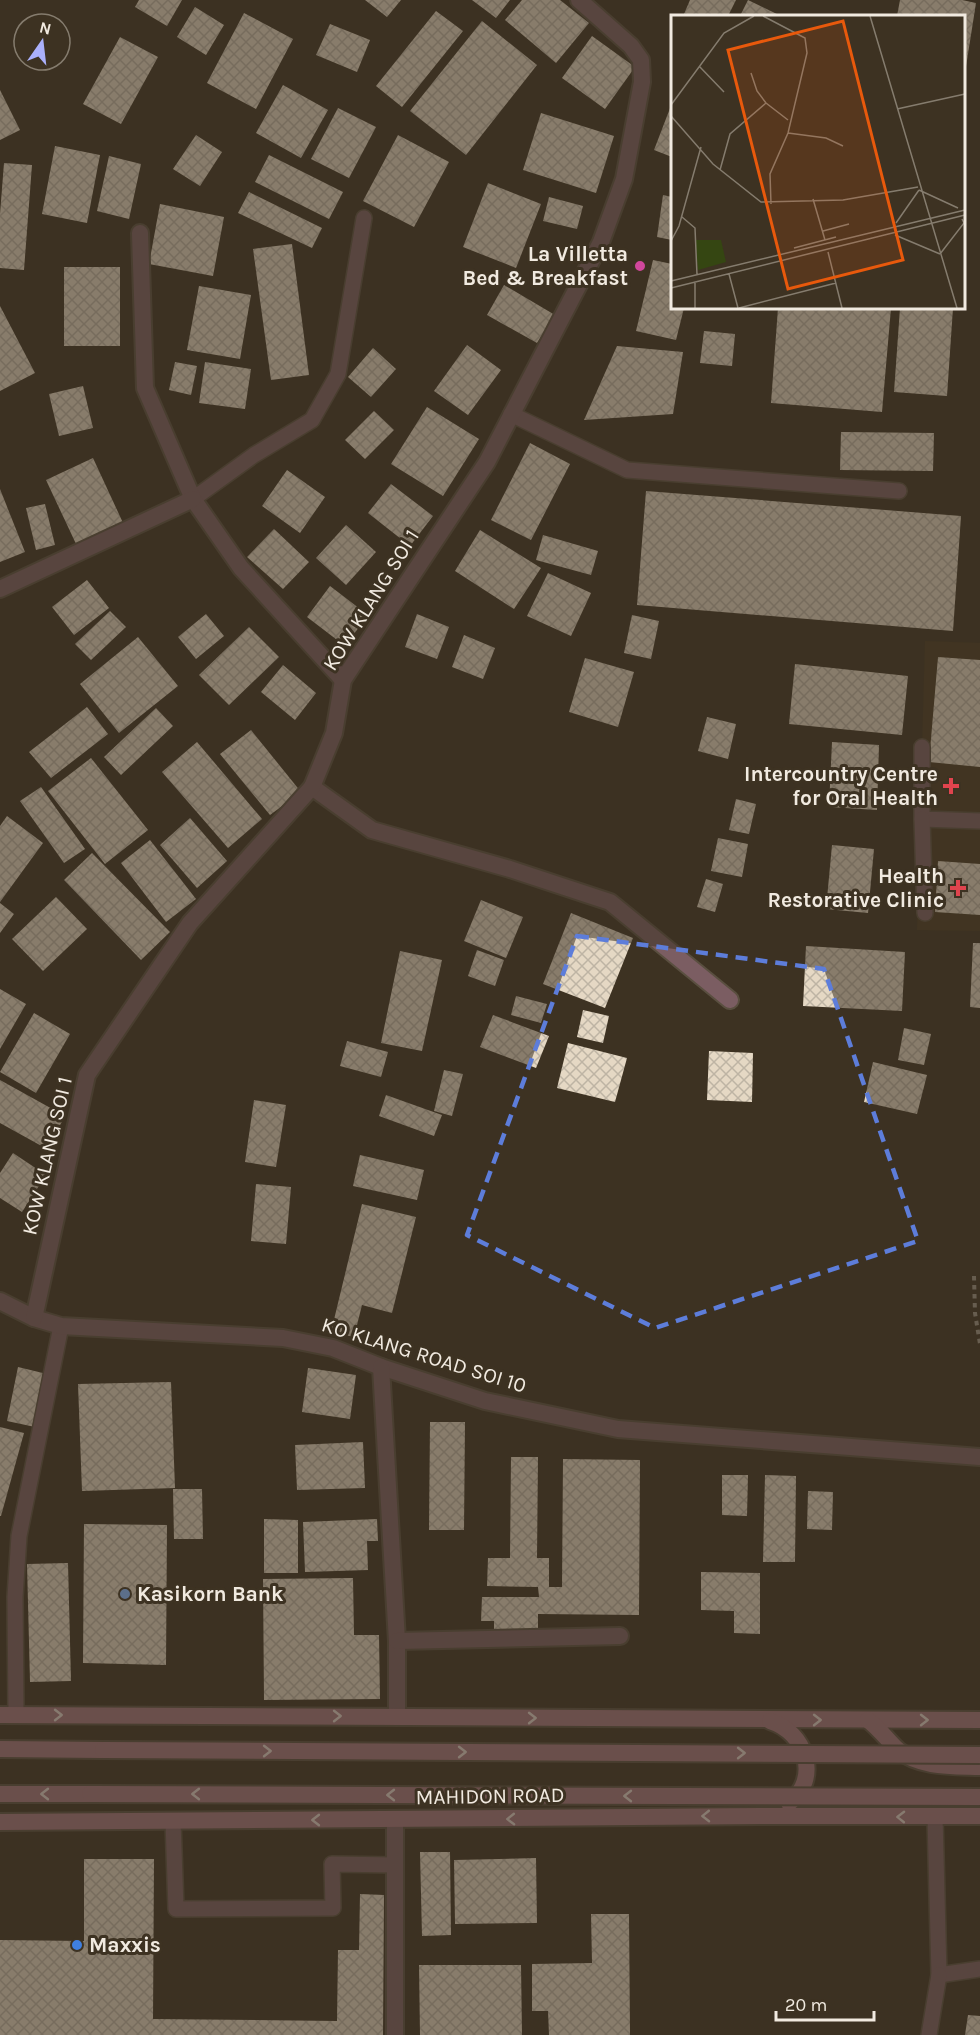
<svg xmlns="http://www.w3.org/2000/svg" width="980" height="2035" font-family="Karla,sans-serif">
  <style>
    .built { fill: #473922 }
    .building { fill: url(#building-cross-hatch) }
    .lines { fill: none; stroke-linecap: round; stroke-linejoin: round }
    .service-casing { stroke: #5a4f40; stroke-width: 18 }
    .minor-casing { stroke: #5a4f40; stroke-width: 20 }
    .secondary-casing { stroke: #5a4f40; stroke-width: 20 }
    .path { stroke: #9b9285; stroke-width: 4; stroke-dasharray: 4.5 4.5; stroke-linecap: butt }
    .service { stroke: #7b5d62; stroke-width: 15 }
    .minor { stroke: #7b5d62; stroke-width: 16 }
    .secondary { stroke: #a3737c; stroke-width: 16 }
    .secondary-bridge-casing { stroke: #5a4f40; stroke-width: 20; stroke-linecap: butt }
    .secondary-bridge { stroke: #a3737c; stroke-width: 16 }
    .oneway { stroke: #e1d2cc }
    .marked { fill: none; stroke: #5d7dda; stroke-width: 4.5; stroke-dasharray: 12 8; stroke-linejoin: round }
    .hotel-dot { fill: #d1479c; stroke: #3d3222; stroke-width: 2 }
    .health-dot { fill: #e0444e; stroke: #3d3222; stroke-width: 2 }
    .service-dot { fill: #5c6f8a; stroke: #3d3222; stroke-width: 2 }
    .shop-dot { fill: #3f7fe0; stroke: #3d3222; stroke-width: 2 }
    .labels { text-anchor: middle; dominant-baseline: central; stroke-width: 6; stroke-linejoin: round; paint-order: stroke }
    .poi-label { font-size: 21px; font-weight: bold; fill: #f1eae0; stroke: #3d3222; text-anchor: end }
    .street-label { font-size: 21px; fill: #f1eae0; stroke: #3d3222 }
    .inset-road { fill: none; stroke: #857c6e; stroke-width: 1.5 }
    .view { fill: #e8590c; fill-opacity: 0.15; stroke: #e8590c; stroke-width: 3 }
    .inset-edge { fill: none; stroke: #f1eae0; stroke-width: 3 }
  </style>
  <defs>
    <pattern id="building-cross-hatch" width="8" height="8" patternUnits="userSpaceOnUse" patternTransform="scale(1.5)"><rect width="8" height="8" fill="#e5d8c4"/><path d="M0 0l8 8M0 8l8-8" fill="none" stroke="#beb4a4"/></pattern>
  </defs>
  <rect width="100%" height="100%" fill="#3d3222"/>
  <!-- built -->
  <polygon class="built" points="925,641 980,643 980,931 917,930"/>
  <!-- building -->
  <g class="building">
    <polygon points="139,0 182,0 167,26 135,7"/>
    <polygon points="365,0 401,0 387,17"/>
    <polygon points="472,0 510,0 496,18"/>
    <polygon points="522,0 560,0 589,23 556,63 505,20"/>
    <polygon points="690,0 736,0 728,16 689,16 684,14"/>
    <polygon points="748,0 781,16 740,16"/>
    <polygon points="900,0 962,0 976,3 965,73 964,16 897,16"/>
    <polygon points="195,7 224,25 206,55 177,37"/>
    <polygon points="436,11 463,31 402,107 376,86"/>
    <polygon points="244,13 293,39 256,109 207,83"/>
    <polygon points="482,21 537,65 466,155 410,111"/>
    <polygon points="330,24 370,40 357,72 316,55"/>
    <polygon points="592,36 635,67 605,109 562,78"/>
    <polygon points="120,37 158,57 121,124 83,104"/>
    <polygon points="283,85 328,110 301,158 256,133"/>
    <polygon points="0,90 20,130 0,140"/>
    <polygon points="672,103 672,157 654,150"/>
    <polygon points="338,108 376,127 349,178 311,159"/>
    <polygon points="541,113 614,136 596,193 523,170"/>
    <polygon points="196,135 222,152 200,186 173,169"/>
    <polygon points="398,135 449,162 414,227 363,201"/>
    <polygon points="55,146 100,155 87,223 42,214"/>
    <polygon points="269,155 343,192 329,219 255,182"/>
    <polygon points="109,156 141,164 129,219 97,211"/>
    <polygon points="4,163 32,165 24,270 0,268 0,214"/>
    <polygon points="488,183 541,204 516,268 463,247"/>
    <polygon points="249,192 322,228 312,248 238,213"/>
    <polygon points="663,195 672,197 672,240 657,237"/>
    <polygon points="549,197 583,206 577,229 543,221"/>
    <polygon points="160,204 224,217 213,276 149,264"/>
    <polygon points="292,244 309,375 271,380 253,249"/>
    <polygon points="653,260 672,264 672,308 684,308 676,340 636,331"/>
    <rect x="64" y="267" width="56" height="79"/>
    <polygon points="504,285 555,315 537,343 487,315"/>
    <polygon points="199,286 251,295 240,359 187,350"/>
    <polygon points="0,306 35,373 0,391"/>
    <polygon points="778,308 891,308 882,412 771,403"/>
    <polygon points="900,308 953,308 947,396 894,392"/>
    <polygon points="704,331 735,334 732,366 700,363"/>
    <polygon points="467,345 501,370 468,415 434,391"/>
    <polygon points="617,346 683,352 673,414 584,420"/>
    <polygon points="373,348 396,369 371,397 348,377"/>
    <polygon points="175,362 197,366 191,395 169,390"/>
    <polygon points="205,362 251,369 245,409 199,403"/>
    <polygon points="83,386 93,428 59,436 49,394"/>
    <polygon points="427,407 479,439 443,496 391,464"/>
    <polygon points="374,411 394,430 365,459 345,440"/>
    <polygon points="841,432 934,433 933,471 840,470"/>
    <polygon points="530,443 570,464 531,540 491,520"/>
    <polygon points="93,458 124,525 77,546 46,480"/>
    <polygon points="287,470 325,497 300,533 262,506"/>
    <polygon points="391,484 433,516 410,546 368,513"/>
    <polygon points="0,489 25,552 0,562"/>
    <polygon points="646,491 961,516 953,631 637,605"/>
    <polygon points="45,504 55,545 36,550 26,508"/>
    <polygon points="346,525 376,552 346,585 316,558"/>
    <polygon points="274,529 309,562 283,589 247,557"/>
    <polygon points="480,530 541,568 514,609 455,571"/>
    <polygon points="543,535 598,551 591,575 536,560"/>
    <polygon points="548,573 591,593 571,636 527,616"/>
    <polygon points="87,580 109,608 74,635 52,607"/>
    <polygon points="330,586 368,615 345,646 307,617"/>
    <polygon points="110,611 126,627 91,660 75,644"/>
    <polygon points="206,614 224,636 196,659 178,637"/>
    <polygon points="417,614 449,627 437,659 405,647"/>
    <polygon points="632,615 659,621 651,659 624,653"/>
    <polygon points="249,627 279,657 229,705 199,675"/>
    <polygon points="464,635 495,648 483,679 452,667"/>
    <polygon points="138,637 178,686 119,733 80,684"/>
    <polygon points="938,657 980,660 980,767 929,762"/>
    <polygon points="585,658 634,672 618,727 569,712"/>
    <polygon points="795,664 908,676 902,735 789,724"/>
    <polygon points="283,665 316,693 295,720 261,692"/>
    <polygon points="87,707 108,734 51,778 29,752"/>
    <polygon points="156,708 173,726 121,775 104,757"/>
    <polygon points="707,717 736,724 728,759 698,751"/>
    <polygon points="251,730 301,792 270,815 220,754"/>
    <polygon points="197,742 262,819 228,848 162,772"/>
    <polygon points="832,742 879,745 877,810 829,807"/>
    <polygon points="91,758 148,830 105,864 48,791"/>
    <polygon points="41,787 85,849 64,863 20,801"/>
    <polygon points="736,799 756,804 749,834 729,830"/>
    <polygon points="7,816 43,843 0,902 0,826"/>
    <polygon points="190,818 227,861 197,888 160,845"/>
    <polygon points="718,838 748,844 742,877 711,871"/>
    <polygon points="150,840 196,899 166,922 121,863"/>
    <polygon points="832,845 874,849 868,913 826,909"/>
    <polygon points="92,853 170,932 141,960 64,880"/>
    <polygon points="938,861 980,864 980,915 935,912"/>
    <polygon points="706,879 723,884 715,912 697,907"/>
    <polygon points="56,897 87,929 43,971 12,939"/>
    <polygon points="481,900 523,917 506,958 464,941"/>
    <polygon points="0,903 14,914 0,933"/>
    <polygon points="571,913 633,938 605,1008 543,984"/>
    <polygon points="973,943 980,943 980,1008 970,1007"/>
    <polygon points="806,946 905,952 902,1011 803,1006"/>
    <polygon points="477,950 504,960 495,986 468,976"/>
    <polygon points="400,951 442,960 422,1051 381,1043"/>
    <polygon points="0,989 26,1004 0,1049"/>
    <polygon points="516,996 547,1004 541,1023 511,1015"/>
    <polygon points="583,1010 609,1016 603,1043 577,1037"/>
    <polygon points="34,1013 70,1034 36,1093 0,1072"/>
    <polygon points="493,1015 549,1036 536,1068 480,1047"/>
    <polygon points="904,1028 931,1034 924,1065 898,1060"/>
    <polygon points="347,1041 388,1052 381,1077 340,1066"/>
    <polygon points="568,1043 627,1058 615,1102 557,1088"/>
    <polygon points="709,1051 753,1053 752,1102 707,1100"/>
    <polygon points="873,1062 927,1075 917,1114 864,1102"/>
    <polygon points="444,1070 463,1074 452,1116 434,1111"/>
    <polygon points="0,1080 65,1116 47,1149 0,1123"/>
    <polygon points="386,1095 442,1115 434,1136 379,1116"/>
    <polygon points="254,1100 286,1105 276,1167 245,1162"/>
    <polygon points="13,1153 46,1175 22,1212 0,1198 0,1173"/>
    <polygon points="360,1155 424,1170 417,1200 353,1186"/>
    <polygon points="256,1184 291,1187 286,1244 251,1241"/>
    <polygon points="362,1204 416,1217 392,1313 362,1305 354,1337 331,1332"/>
    <polygon points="18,1367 47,1374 35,1427 7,1421"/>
    <polygon points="308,1368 356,1375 350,1419 302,1412"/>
    <polygon points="171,1382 175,1488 82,1491 78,1384"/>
    <polygon points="430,1422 465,1422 464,1530 429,1530"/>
    <polygon points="0,1427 24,1433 1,1516 0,1516"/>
    <polygon points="363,1442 365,1488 297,1490 295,1445"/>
    <polygon points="511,1457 538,1457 537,1558 549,1558 549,1587 562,1587 563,1459 640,1460 639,1615 538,1614 538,1636 494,1635 494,1621 481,1621 482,1597 539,1597 538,1587 487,1586 488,1558 510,1558"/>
    <polygon points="722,1475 748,1475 747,1516 722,1515"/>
    <polygon points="765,1475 796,1476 795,1562 763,1562"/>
    <polygon points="173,1489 202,1489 203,1539 174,1539"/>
    <polygon points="808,1491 833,1492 832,1530 807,1529"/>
    <polygon points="264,1519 298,1520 298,1573 264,1573"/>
    <polygon points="377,1519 378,1541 367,1541 368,1570 305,1572 303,1522"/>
    <polygon points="84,1524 167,1525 166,1665 83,1663"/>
    <polygon points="68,1563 71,1681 30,1682 27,1564"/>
    <polygon points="701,1572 760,1573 760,1634 734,1633 734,1611 701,1610"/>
    <polygon points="353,1578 354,1635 379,1635 380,1699 264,1700 263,1579"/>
    <polygon points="420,1852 450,1852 451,1935 422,1936"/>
    <polygon points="536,1858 537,1923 455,1924 454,1860"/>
    <polygon points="84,1859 154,1859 153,2019 337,2021 338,1950 359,1950 360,1894 384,1895 383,2035 0,2035 0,1940 84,1941"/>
    <polygon points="591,1914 629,1914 630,2035 549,2035 548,2011 532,2011 532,1964 592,1963"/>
    <polygon points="419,1965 521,1965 522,2035 420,2035"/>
    <polygon points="968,2015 980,2016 980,2035 965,2035"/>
  </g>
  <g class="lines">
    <defs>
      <g id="service">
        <polyline points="511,414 627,470 899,491"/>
        <polyline points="193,499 254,455 312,420 338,374 364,218"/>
        <polyline points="922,747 922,819 980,821"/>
        <polyline points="922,819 925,913"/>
        <polyline points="16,1715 15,1597 19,1536 61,1326"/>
        <polyline points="935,1817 939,1975 980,1969"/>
        <polyline points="173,1821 176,1909 333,1908 332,1864 395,1865"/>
        <polyline points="929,2035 939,1975"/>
      </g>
      <g id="minor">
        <polyline points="140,233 145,388 193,499 241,568 343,680"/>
        <polyline points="0,589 193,499"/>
        <polyline points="312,787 372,830 510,869 610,902 730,1000"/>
        <polyline points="0,1301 34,1318 61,1326 283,1338 333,1348 381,1367 485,1401 618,1429 980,1457"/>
        <polyline points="34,1318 87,1075 190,923 312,787 334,733 343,680 487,462 601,242 624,179 642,82 641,60 631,46 579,0"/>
        <polyline points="381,1367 397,1641 397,1717"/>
        <polyline points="397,1641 620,1636"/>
        <polyline points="395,1820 395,2035"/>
      </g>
      <g id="secondary">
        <polyline points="0,1715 980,1720"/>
        <path d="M868,1720C880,1729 888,1741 898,1750C921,1768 952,1766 980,1767"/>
        <path d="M770,1721C806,1732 821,1779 789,1803"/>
        <polyline points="0,1749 103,1750"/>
        <polyline points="0,1794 90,1794"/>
        <polyline points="0,1822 760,1816 980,1816"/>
      </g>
    </defs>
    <!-- service casing -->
    <use href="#service" class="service-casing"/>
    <!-- minor casing -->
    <use href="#minor" class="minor-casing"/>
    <!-- secondary casing -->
    <use href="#secondary" class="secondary-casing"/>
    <!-- path -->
    <polyline class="path" points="974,1276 975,1313 980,1344"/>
    <!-- service -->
    <use href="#service" class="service"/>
    <!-- minor -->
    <use href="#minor" class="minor"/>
    <!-- secondary -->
    <use href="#secondary" class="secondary"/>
    <defs>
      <g id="secondary-bridge">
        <polyline points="103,1750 980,1755"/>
        <polyline points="90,1794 980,1797"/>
      </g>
    </defs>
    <!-- secondary-bridge casing -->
    <use href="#secondary-bridge" class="secondary-bridge-casing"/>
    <!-- secondary-bridge -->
    <use href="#secondary-bridge" class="secondary-bridge"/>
  </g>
  <!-- one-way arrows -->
  <defs><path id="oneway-chevron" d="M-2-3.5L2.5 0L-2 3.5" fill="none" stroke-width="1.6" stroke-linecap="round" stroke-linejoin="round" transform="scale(1.5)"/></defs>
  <g class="oneway">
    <use href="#oneway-chevron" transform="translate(58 1715)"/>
    <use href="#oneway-chevron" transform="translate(337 1716)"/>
    <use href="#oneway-chevron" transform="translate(532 1718)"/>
    <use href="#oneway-chevron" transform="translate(817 1720)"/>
    <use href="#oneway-chevron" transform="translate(924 1720)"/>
    <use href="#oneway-chevron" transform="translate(267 1751)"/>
    <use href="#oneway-chevron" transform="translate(462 1752)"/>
    <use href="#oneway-chevron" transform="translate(741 1753)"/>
    <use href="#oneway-chevron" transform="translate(45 1794) rotate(180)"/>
    <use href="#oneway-chevron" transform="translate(196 1794) rotate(-180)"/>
    <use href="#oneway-chevron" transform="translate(391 1795) rotate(-180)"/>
    <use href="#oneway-chevron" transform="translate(628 1796) rotate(-180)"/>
    <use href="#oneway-chevron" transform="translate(706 1816) rotate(179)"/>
    <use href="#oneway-chevron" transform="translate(901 1817) rotate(-179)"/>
    <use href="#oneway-chevron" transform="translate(511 1819) rotate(179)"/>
    <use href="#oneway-chevron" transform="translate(316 1820) rotate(180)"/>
  </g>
  <!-- marked area -->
  <path d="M0 0H980V2035H0ZM577,936L824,969L918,1241L655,1328L467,1235Z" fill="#3d3222" fill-opacity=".55" fill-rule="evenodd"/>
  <path class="marked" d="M577,936L824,969L918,1241L655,1328L467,1235Z"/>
  <!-- markers -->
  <circle class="hotel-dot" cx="640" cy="266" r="6"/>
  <g class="health-dot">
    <path d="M948 777h6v6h6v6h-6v6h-6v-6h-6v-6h6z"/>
    <path d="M955 879h6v6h6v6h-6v6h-6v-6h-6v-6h6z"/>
  </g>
  <circle class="service-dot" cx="125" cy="1594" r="6"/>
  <circle class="shop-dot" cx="77" cy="1945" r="6"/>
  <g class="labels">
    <!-- poi labels -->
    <g class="poi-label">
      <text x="628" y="254">La Villetta<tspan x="628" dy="24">Bed &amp; Breakfast</tspan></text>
      <text x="938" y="774">Intercountry Centre<tspan x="938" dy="24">for Oral Health</tspan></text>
      <text x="944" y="876">Health<tspan x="944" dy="24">Restorative Clinic</tspan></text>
      <text x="137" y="1594" text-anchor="start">Kasikorn Bank</text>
      <text x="89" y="1945" text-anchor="start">Maxxis</text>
    </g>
    <!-- street labels -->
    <g class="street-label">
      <text transform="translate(371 600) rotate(-58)">KOW KLANG SOI 1</text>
      <text transform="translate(47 1156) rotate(-77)">KOW KLANG SOI 1</text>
      <text transform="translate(424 1355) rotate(17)">KO KLANG ROAD SOI 10</text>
      <text transform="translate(490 1796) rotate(-1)">MAHIDON ROAD</text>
    </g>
  </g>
  <!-- overview -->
  <g transform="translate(671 15)">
    <rect width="294" height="294" fill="#3d3222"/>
    <path d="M24,225H50L55,247L27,255Z" fill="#354612"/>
    <path class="inset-road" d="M92,1L134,23L136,38L117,118L99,159L100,189M199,1L286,293M28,51L53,77M80,58L86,76L95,88L117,105M0,90L53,18L83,1M226,94L294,79M0,101L42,149L90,187L172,185L247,172M117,118L155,123L172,131M49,155L59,119L95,88M248,175L287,193M142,184L154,225M11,202L24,213L26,260M225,208L248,175M152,216L178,209M224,220L269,239M0,226L8,211L30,132M123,233L165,222M157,237L171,293M269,239L293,208L291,204M58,259L67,293M0,266L294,195M0,273L294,200M24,293V267M68,293L165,268"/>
    <path class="view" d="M172,6L232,245L117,274L57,35Z"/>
    <rect width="294" height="294" class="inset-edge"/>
  </g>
  <!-- north arrow -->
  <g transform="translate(42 42) rotate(14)"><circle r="28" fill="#3d3222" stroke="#857c6e" stroke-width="1.5"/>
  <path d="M0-4.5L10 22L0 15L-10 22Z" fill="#aab0fb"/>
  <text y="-9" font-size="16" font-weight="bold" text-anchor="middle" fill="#f1eae0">N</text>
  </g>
  <!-- scale -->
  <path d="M776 2011v9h98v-9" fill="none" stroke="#f1eae0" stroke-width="3"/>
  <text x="785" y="2011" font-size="18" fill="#f1eae0" stroke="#3d3222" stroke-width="4.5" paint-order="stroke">20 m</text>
</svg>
